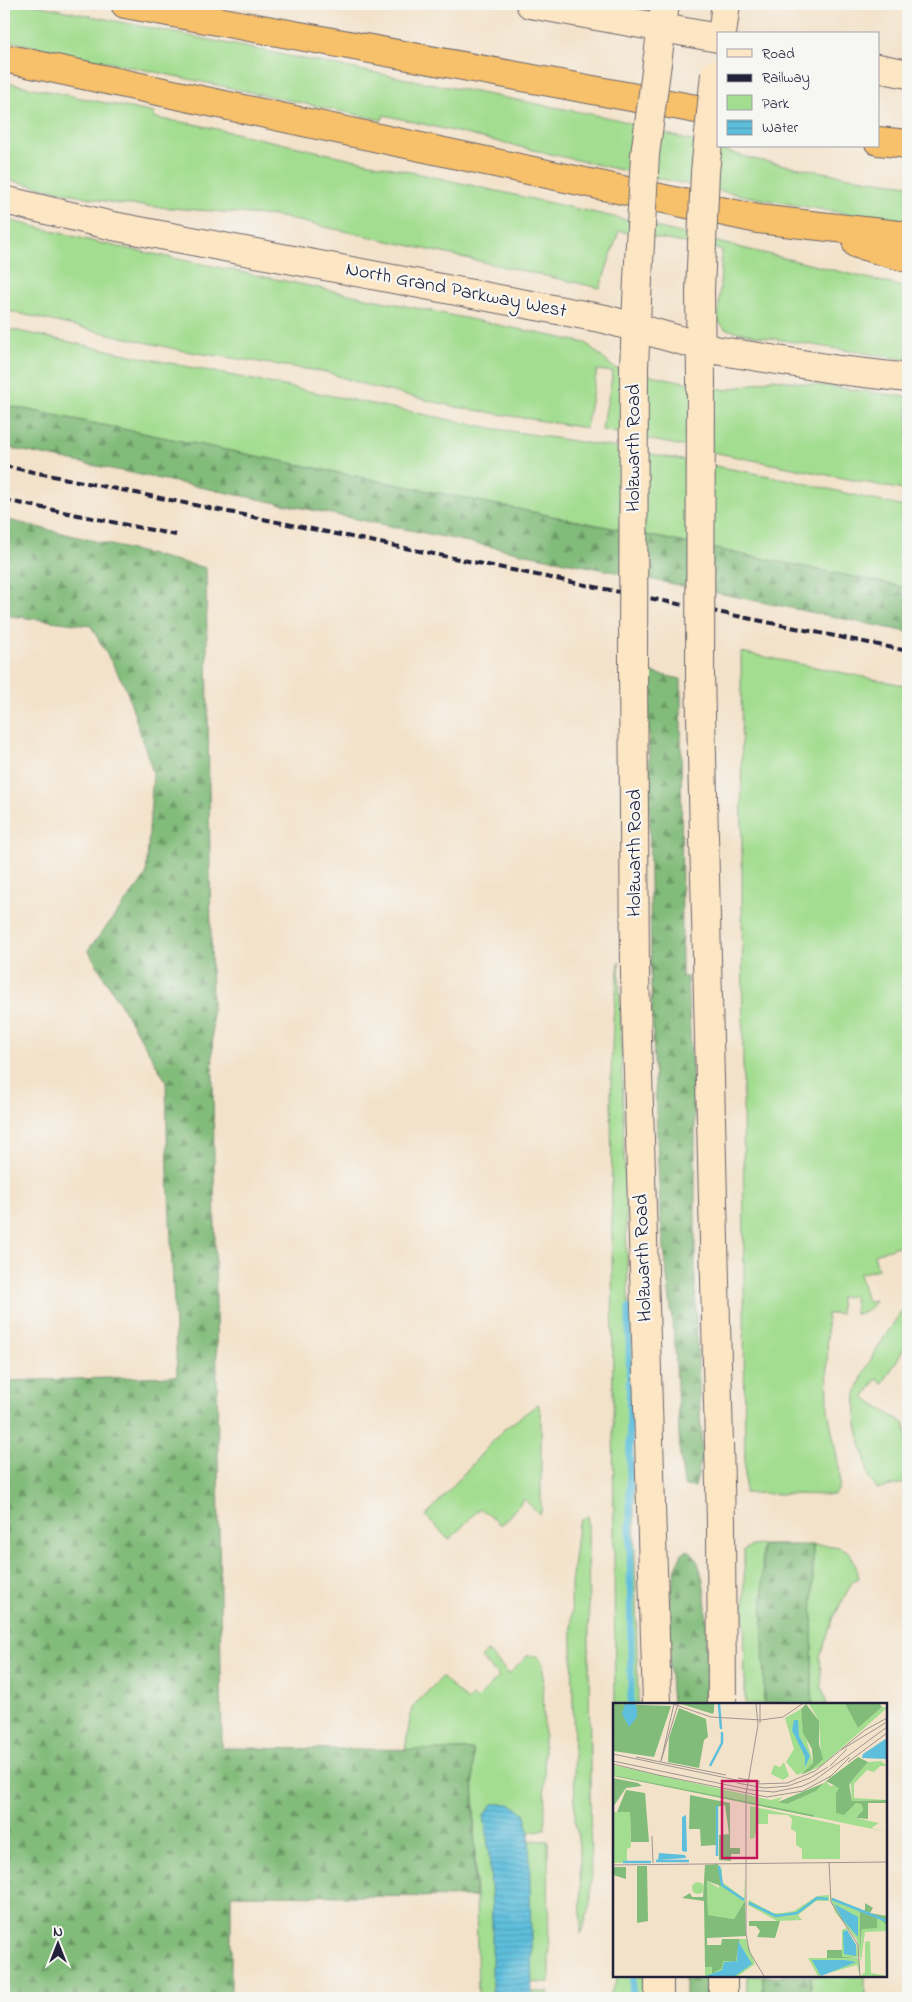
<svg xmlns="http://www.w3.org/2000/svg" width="912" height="2002" font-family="'Indie Flower',sans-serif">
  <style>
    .green { fill: #a3dd90; stroke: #628066 }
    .forest { fill: url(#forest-firs); stroke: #526f5a }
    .water { fill: url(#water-rules); stroke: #40708c }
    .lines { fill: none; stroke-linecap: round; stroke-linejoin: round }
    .stream { stroke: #5ebfdd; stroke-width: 7 }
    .secondary-casing { stroke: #6b656d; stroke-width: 30 }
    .highway-casing { stroke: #6b656d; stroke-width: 30 }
    .secondary { stroke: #fce6c4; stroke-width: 28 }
    .highway { stroke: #f7c06b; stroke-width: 28 }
    .rail { stroke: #22223b; stroke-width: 4; stroke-dasharray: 8 4; stroke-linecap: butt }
    .secondary-bridge-casing { stroke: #6b656d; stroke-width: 30; stroke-linecap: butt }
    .secondary-bridge { stroke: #fce6c4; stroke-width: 28 }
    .labels { text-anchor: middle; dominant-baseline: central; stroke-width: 4.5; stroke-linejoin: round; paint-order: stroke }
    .street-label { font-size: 20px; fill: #22223b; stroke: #f6f6f2 }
    .inset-river { fill: none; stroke: #5ebfdd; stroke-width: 2.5 }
    .inset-road { fill: none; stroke: #9f9591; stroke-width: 1 }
    .view { fill: #c2185b; fill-opacity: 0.15; stroke: #c2185b; stroke-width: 2.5 }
    .inset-edge { fill: none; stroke: #22223b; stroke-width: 2.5 }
  </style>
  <defs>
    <pattern id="forest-firs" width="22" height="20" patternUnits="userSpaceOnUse" patternTransform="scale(1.25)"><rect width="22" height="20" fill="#82bc7a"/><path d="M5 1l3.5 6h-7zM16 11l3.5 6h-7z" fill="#6a9865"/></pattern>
    <pattern id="water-rules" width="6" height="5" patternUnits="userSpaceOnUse" patternTransform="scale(1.25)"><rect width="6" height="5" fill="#5ebfdd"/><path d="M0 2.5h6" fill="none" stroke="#4d9bb4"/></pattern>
  </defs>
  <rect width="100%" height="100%" fill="#f6f6f2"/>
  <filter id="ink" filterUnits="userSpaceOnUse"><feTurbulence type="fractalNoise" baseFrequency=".02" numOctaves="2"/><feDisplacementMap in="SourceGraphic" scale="10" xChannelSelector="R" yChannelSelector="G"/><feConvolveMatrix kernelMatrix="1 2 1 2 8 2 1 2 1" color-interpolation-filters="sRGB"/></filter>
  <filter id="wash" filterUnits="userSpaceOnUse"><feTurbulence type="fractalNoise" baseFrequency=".0096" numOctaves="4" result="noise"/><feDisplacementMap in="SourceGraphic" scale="20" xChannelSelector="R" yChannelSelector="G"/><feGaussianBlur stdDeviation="1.12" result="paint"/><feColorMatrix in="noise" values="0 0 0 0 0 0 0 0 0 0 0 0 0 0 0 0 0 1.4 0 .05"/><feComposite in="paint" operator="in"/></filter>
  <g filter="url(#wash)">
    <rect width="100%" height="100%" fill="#f3e2ca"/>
    <!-- green -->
    <g class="green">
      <path d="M4,4H31L334,65L616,119L753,159L849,177L908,185V222C731,200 558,155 384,115L382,120L4,40Z"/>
      <polygon points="4,82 154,113 154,118 194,124 614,217 908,288 908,360 757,336 725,329 718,321 722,250 619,231 600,288 276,216 118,204 4,179"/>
      <polygon points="4,219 100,243 586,343 614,368 727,390 773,379 908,397 908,491 602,430 613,372 597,370 586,428 456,407 372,387 326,372 184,351 4,310"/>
      <polygon points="4,328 135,356 491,428 612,447 791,480 908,508 908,588 4,405"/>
      <path d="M741,652L908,686V1241L907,1243L874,1254L878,1269L859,1274L867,1302L875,1300C870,1309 866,1313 855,1314L854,1296L840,1297V1314H827L828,1410L840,1473V1484L837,1492L833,1495L745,1493Z"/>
      <polygon points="619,962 634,1506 638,1704 615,1704 611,1079 613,1019"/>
      <path d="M908,1301V1342L883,1383L876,1379L864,1398L905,1424L908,1441V1482L878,1489L870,1480L868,1472C863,1448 853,1420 856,1396C859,1372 894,1323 908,1301Z"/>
      <polygon points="538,1404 541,1412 541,1513 539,1514 524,1499 501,1525 480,1508 449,1540 426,1516 502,1431"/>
      <polygon points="588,1516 591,1904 581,1934 580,1853 575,1818 571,1585 578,1525 582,1519"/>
      <polygon points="762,1545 764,1704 745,1704 744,1550 752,1546"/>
      <path d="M813,1545C844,1546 852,1545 859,1578L852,1582L833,1619L820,1657L822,1689L827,1704H812Z"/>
      <polygon points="487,1651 509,1674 528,1655 538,1656 543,1664 545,1829 525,1833 526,1840 548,1841 549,1982 527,1983 528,1992 549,1992 548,1998 478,1998 473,1750 405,1750 412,1707 442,1677 467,1701 472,1696 476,1700 499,1677 481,1658"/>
      <polygon points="617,1976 645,1976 646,1998 608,1998 617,1981"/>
      <rect x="747" y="1976" width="16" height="22"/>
      <rect x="811" y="1976" width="54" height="22"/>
    </g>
    <!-- forest -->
    <g class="forest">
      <polygon points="4,405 908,588 908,632 4,447"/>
      <polygon points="4,519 206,568 222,1748 473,1750 475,1897 231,1895 231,1998 4,1998 4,1381 177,1376 168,1173 166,1081 88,950 146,876 153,773 126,688 91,626 4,615"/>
      <polygon points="648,672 681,679 682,977 687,977 695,1123 695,1285 702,1456 695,1487 684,1486 680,1455 675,1345 660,1214 651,985"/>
      <polygon points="762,1545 813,1545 812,1704 764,1704"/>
      <path d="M688,1550C714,1564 706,1675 706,1704H672C669,1663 663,1590 682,1553Z"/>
      <polygon points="685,1976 707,1976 708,1998 685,1998"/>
      <rect x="763" y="1976" width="48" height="22"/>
    </g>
    <!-- water -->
    <path class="water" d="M493,1804H510L524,1813L529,1831L532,1998H492C492,1937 494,1876 484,1815Z"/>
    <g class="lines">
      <!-- stream -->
      <g class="stream">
        <polyline points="629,1308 631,1704"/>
        <polyline points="632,1998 633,1976"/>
      </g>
    </g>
  </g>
  <g filter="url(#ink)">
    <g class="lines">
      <defs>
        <g id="secondary">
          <polyline points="530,4 718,38"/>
          <polyline points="722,34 726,4"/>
          <polyline points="657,63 665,4"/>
          <polyline points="878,68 908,74"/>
          <polyline points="4,200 113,226 605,319 715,350 839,370 908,378"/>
          <polyline points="700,291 701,380"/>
          <polyline points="634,367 638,279"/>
          <polyline points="633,660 635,974 657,1704"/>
          <polyline points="700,675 721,1524 722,1704"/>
          <polyline points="659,1976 659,1998"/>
          <polyline points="723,1976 723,1998"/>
        </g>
        <g id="highway">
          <polyline points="125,4 718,113"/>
          <polyline points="4,58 758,219 908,236"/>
          <polyline points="878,141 908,144"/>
          <polyline points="857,244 908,258"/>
        </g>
      </defs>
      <!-- secondary casing -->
      <use href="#secondary" class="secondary-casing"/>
      <!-- highway casing -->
      <use href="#highway" class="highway-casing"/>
      <!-- secondary -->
      <use href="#secondary" class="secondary"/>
      <!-- highway -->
      <use href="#highway" class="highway"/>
      <!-- rail -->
      <g class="rail">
        <polyline points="4,466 908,651"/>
        <polyline points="4,500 176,535"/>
      </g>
      <defs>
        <g id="secondary-bridge">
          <polyline points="638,279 645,155 657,63"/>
          <polyline points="700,291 705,172 715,74"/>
          <polyline points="633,660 634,367"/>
          <polyline points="700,675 701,380"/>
        </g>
      </defs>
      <!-- secondary-bridge casing -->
      <use href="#secondary-bridge" class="secondary-bridge-casing"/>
      <!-- secondary-bridge -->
      <use href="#secondary-bridge" class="secondary-bridge"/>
    </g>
  </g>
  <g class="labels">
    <!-- street labels -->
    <g class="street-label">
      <text transform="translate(456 291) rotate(11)">North Grand Parkway West</text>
      <text transform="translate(634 448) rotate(-90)">Holzwarth Road</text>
      <text transform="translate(635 853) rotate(-90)">Holzwarth Road</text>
      <text transform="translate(644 1258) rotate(-92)">Holzwarth Road</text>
    </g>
  </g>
  <!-- overview -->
  <g transform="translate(613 1703)">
    <rect width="274" height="274" fill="#f3e2ca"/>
    <path d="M196,1H232L245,25L269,4L274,5L208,63L197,68L208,53L206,18ZM188,6L190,24L200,60L194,68L184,72L173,59L181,46L172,15ZM268,58L274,63H267L261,69L254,67L241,81V95L274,97L239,98L238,81L223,89V110L243,100L248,101L250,108L243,115L266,120L258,125L274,129L0,72V62L158,97L170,94L165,98L174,101L203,88L213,78L217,83L236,81L255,59ZM137,103L227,122V156H189V146L183,142V129L178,126L179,116L175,112L155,111V121H145L141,135L137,136ZM0,109H17L18,144L14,146V158L39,159L0,160ZM105,161L109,167V179L131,195V174L132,198L121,216L95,212L94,178L106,185ZM216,192V198H203L185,212L189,217L164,218L135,202L136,197L160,210H169L181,208L204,193ZM217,194L252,208H247V214L248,244L249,226L264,213L273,219L274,228L252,229L248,258L244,237L222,209ZM233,225L244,243L246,254L230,255H246V270L244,262L205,273L195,255H229V227ZM127,236H133L142,261L125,273H92V264H99V270L110,258L124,255ZM257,238L258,270L274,273H248L252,269V239Z" fill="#a3dd90"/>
    <path d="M0,1L58,3L41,54L0,48ZM68,1H101V8L100,11ZM193,1L206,18V41L210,56L197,68L188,72L200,60L199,46L190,30L188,6ZM232,1H267L269,4L245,25ZM66,5L93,16L95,34L91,37L86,65L55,59L56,35ZM245,54L255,59L236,81L239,98L274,97V100H255V116L243,115L250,107L248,101L243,100L231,112L223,110V90L226,85L213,78ZM0,72L201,112V114L0,73ZM0,75L25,80L29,83L13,85L0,104ZM211,80L203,88L174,101L165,99ZM13,87L32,90L36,139H18L17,109H4ZM77,92L117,100V145H127V151H118V158L106,157V132L116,131L112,102L104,104L103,142L88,143L87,126H76ZM105,161L108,183L94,178L95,212L121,216L132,198L133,233L94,235V242H108L109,236H127L123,258H110L109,265L99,271V264H92L91,198L69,195L77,190L79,194H90L92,162ZM24,163H34L35,218L24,220ZM0,164H13V176L0,172ZM252,200L260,205L257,210L274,213V222L264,214V225L249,226L247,245V208L252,207ZM136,218H167L162,235L144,234L147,228L143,223H136ZM214,247H229V254L246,255H214Z" fill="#82bc7a"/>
    <path d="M171,59L176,73L170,77L158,71L161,62L167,64Z" fill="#a3dd90"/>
    <path d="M79 185a6 6 0 1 1 12 0a6 6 0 1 1-12 0Z" fill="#a3dd90"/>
    <path d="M12,1H22L24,6V14L16,24L9,11ZM181,17H185L186,33L197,53L192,64V54L179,27ZM274,35V56L249,55L250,51ZM73,112L74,148L73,149L69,148V114ZM46,150L72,152L73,155L45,157ZM221,201L245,214V234L230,217ZM234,227L243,242V253L231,251L230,229ZM125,238L139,261L122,273H93L109,267L111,259L124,258ZM199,257H232L243,259L208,273Z" fill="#5ebfdd"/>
    <path class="inset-river" d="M106,1L108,26M97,63L109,40V29M104,103V153M43,158H76M10,159H38M106,163L109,182L131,197M219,196L274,218M136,200L163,213L184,210L204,195L215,196"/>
    <path class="inset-road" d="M60,1L98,14L148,17L170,14L189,1M143,1L145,22L133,91V230L136,248L151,273M147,1V20M228,47L274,19M0,51L128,78M23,54L113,72M0,58L138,87L161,89L190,83L202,77L274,24M48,58L65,1M48,58L61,1M235,59L274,30M0,61L45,72M217,63L234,46M45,72L154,94L190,88L218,73M125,75L147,79M216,75L237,54M124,80L152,85L175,83L197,75L215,64M143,81L174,80L202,68L252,27L274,15M39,133L40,160M216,159L218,199L245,242L247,273M0,162L274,159"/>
    <path class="view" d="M109,78H144V155H109Z"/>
    <rect width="274" height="274" class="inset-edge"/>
  </g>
  <!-- margin -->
  <rect width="912" height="2002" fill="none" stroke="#f6f6f2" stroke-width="20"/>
  <!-- legend -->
  <rect x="717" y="32" width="162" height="115" fill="#f6f6f2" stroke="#a1a1a9"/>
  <rect x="727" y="49" width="25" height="8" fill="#fce6c4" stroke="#a1a1a9"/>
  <text x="762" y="58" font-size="15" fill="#22223b">Road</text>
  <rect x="727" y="74" width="25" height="8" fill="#22223b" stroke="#a1a1a9"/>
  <text x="762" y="82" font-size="15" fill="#22223b">Railway</text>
  <rect x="727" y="95" width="25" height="15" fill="#a3dd90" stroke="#a1a1a9"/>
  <text x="762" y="108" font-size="15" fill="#22223b">Park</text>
  <rect x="727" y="120" width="25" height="15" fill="url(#water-rules)" stroke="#a1a1a9"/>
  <text x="762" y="132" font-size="15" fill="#22223b">Water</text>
  <!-- north arrow -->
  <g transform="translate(58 1944)" stroke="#f6f6f2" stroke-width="4" paint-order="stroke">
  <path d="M0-4L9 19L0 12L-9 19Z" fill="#22223b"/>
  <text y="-8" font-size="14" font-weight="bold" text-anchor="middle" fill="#22223b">N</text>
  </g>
</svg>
